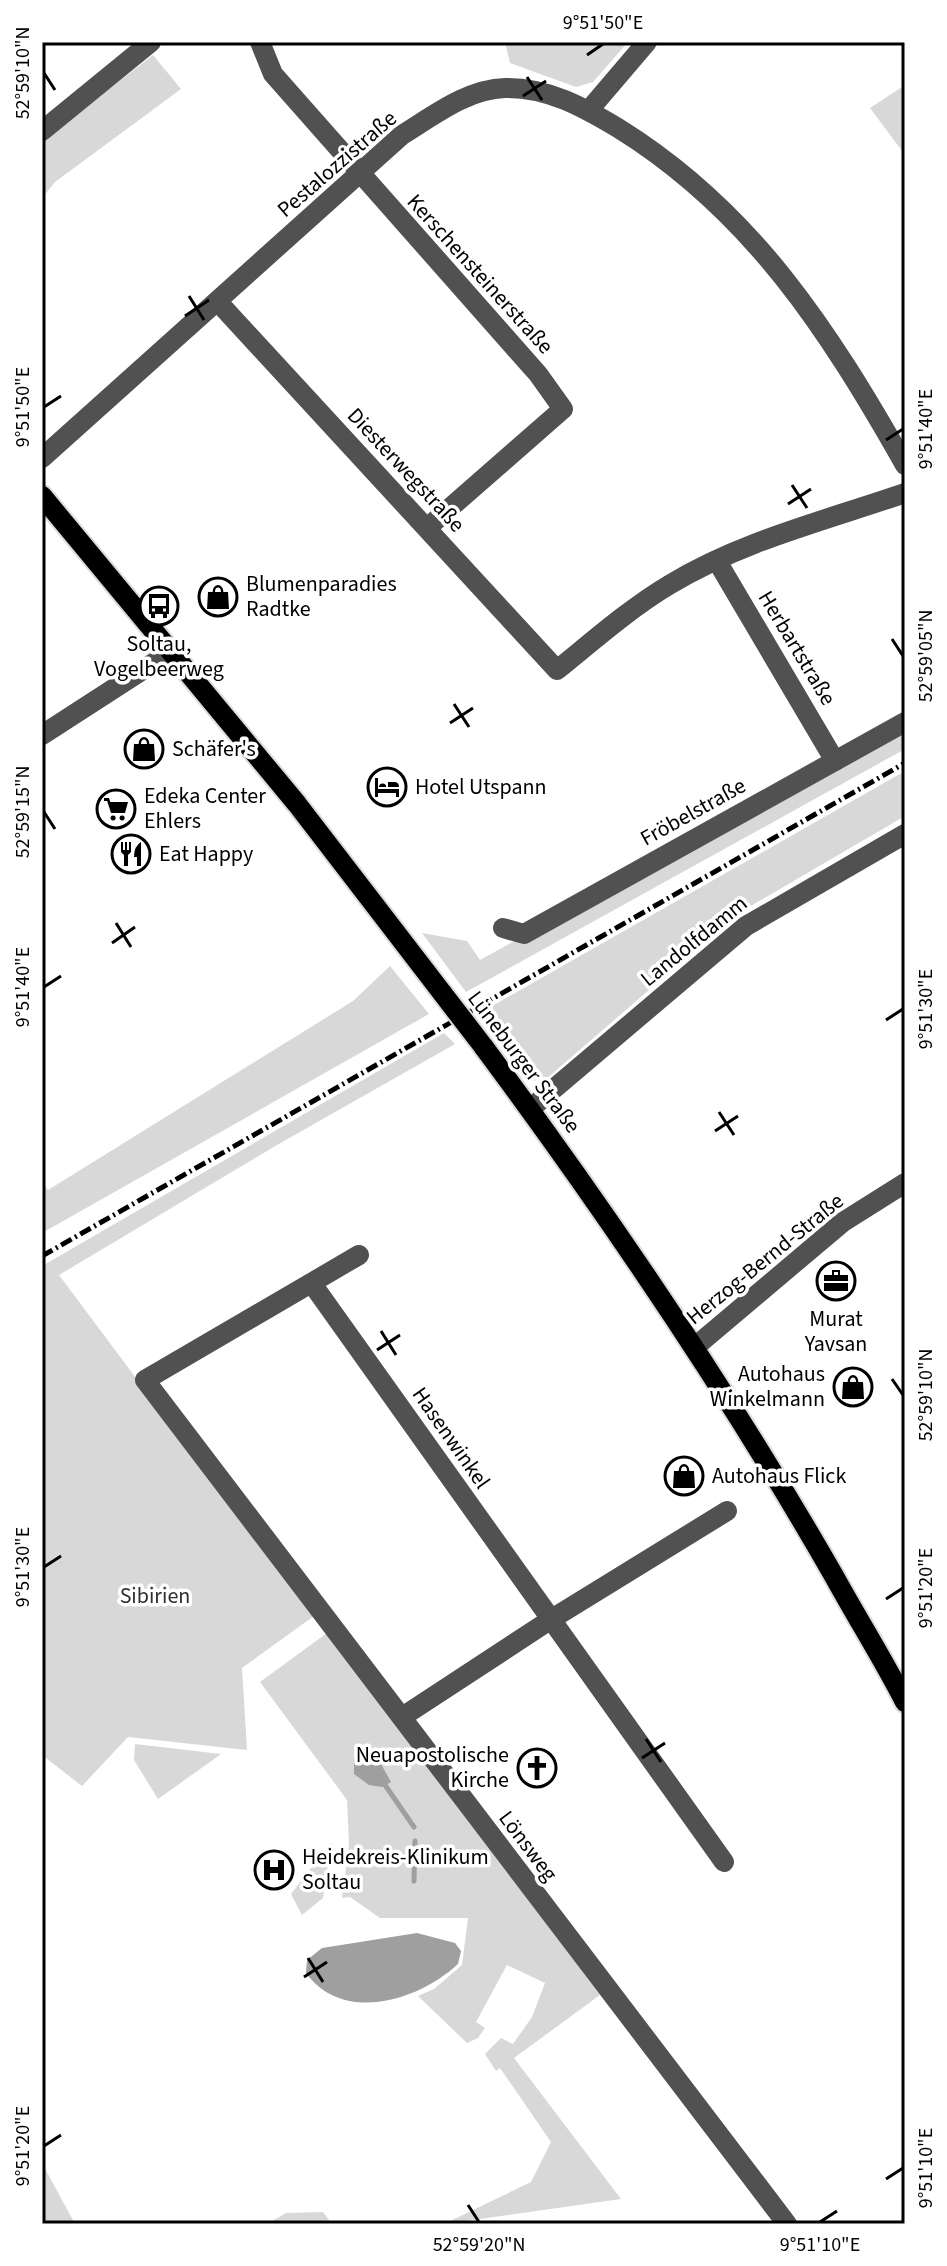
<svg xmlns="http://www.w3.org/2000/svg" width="947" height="2266" font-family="'Source Sans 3',sans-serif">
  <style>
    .green { fill: #d8d8d8 }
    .water { fill: #9f9f9f }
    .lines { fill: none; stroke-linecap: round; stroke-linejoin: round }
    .stream { stroke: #9f9f9f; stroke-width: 5 }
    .major-casing { stroke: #dbdbdb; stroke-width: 24 }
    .minor { stroke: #515151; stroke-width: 20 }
    .major { stroke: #000; stroke-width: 20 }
    .rail { stroke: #000; stroke-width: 5; stroke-dasharray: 12 4 2 4; stroke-linecap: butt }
    .major-bridge-casing { stroke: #dbdbdb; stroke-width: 24; stroke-linecap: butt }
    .major-bridge { stroke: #000; stroke-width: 20 }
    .ticks { fill: none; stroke: #000; stroke-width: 3 }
    .labels { text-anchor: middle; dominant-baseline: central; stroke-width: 7; stroke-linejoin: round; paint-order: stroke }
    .street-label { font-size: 22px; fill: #000; stroke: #fff }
    .poi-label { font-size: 22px; fill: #000; stroke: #fff; text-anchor: start }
    .park-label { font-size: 22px; fill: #2f2f2f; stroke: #fff }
    .neatline { fill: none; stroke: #000; stroke-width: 3 }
    .ticks-label { font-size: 20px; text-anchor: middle; fill: #000 }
  </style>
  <rect width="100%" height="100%" fill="#fff"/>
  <!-- green -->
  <g class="green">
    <polygon points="505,42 628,42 593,82 576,87 510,63"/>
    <polygon points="153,55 181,89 55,182 42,198 42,141"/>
    <polygon points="905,85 905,155 870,108"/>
    <polygon points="905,726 905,749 466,992 422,933 467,941 480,960"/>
    <polygon points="905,771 905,816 737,914 546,1079 530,1081 478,1014"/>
    <polygon points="390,966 429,1014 42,1233 42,1182 48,1190 353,1001"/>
    <polygon points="444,1033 455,1044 277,1145 59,1275 314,1616 242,1668 247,1750 128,1737 82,1786 42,1755 42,1266"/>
    <polygon points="327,1633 600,1995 514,2058 621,2199 444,2224 531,2182 551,2142 500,2068 496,2071 485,2054 501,2038 513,2044 532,2017 545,1983 507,1965 476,2022 485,2028 478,2038 467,2043 418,1996 434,1989 462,1965 468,1918 380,1918 350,1897 342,1898 349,1844 347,1800 260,1682"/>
    <polygon points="135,1744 221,1754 158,1799 134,1760"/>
    <polygon points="331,1843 323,1898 302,1915 291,1894"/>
    <polygon points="42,2163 75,2224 42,2224"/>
    <polygon points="323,2212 332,2224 267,2224 286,2213"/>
  </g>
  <!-- water -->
  <g class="water">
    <polygon points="365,1749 381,1764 391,1782 382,1787 369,1785 354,1774 354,1758"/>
    <path d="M417,1933L455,1943L461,1951L458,1964C418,2001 343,2024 306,1973L307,1960L322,1948Z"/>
  </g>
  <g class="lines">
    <!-- stream -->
    <g class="stream">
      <polyline points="385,1785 414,1827"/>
      <polyline points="414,1881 415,1841"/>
    </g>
    <defs>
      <g id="major">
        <polyline points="42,496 297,804 443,994"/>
        <path d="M483,1046C610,1217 728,1391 834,1576C857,1618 883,1659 905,1702"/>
      </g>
    </defs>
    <!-- major casing -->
    <use href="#major" class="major-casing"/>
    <!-- minor -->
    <g class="minor">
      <polyline points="260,42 273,74 538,374 563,409 427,528"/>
      <polyline points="589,110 647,42"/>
      <polyline points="42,131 151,42"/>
      <path d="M219,303L557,670C593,641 629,609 669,585C741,541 827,520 905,493"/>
      <path d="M42,458L402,135C433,116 467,89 505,88C547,87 583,107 618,128C752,211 829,331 905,465"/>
      <polyline points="717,561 835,761"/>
      <polyline points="42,735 172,651"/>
      <polyline points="503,928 524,934 905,722"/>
      <polyline points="530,1109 746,926 905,834"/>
      <polyline points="359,1255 145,1380 787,2224"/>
      <polyline points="313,1285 724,1862"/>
      <polyline points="696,1346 843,1222 905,1183"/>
      <polyline points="402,1717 550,1620 727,1511"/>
    </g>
    <!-- major -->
    <use href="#major" class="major"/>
    <!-- rail -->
    <polyline class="rail" points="42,1256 905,763"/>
    <defs>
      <polyline id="major-bridge" points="443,994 483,1046"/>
    </defs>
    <!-- major-bridge casing -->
    <use href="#major-bridge" class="major-bridge-casing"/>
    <!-- major-bridge -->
    <use href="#major-bridge" class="major-bridge"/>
  </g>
  <!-- ticks -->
  <path class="ticks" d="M587,55L603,44M44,73L55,90M527,77L542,100M523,96L546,81M189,296L204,320M185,316L209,300M44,407L61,396M886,440L903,429M792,485L807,508M788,504L811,489M892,639L903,656M454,704L469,727M450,723L473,708M44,812L55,829M116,923L131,947M112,943L135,927M44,987L61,976M886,1020L903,1009M719,1112L734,1135M715,1131L738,1116M381,1331L396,1355M377,1350L400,1335M892,1379L903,1395M44,1567L61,1556M886,1599L903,1588M646,1739L661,1762M642,1758L665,1743M308,1958L323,1982M304,1977L327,1962M44,2146L61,2135M886,2179L903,2168M468,2205L479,2222M820,2222L837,2211"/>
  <!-- icons -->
  <defs>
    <symbol id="shop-ring" viewBox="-11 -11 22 22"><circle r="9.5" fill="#fff" stroke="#000" stroke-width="1.5"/><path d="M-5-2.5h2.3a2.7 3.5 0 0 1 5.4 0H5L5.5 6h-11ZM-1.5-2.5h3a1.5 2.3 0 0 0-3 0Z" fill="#000"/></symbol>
    <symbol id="bus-ring" viewBox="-11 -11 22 22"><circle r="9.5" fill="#fff" stroke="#000" stroke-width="1.5"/><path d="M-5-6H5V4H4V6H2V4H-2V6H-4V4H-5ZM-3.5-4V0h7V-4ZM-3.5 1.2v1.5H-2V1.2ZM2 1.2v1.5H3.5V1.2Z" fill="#000"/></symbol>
    <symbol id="hotel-ring" viewBox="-11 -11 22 22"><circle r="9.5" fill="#fff" stroke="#000" stroke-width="1.5"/><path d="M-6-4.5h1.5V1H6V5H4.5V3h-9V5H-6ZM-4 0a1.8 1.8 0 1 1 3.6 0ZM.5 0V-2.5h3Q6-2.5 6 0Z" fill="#000"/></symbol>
    <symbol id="supermarket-ring" viewBox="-11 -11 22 22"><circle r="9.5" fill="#fff" stroke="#000" stroke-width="1.5"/><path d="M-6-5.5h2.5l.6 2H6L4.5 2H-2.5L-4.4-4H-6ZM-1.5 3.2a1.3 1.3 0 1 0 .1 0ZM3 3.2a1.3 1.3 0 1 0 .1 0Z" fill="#000"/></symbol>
    <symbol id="restaurant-ring" viewBox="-11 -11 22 22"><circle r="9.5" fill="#fff" stroke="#000" stroke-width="1.5"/><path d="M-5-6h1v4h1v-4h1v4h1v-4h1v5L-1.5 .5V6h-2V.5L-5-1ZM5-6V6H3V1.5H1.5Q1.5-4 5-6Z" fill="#000"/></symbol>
    <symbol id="office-ring" viewBox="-11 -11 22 22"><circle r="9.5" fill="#fff" stroke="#000" stroke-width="1.5"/><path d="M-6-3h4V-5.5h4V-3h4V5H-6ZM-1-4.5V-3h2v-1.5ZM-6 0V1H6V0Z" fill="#000"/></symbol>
    <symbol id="church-ring" viewBox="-11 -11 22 22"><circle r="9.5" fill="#fff" stroke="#000" stroke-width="1.5"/><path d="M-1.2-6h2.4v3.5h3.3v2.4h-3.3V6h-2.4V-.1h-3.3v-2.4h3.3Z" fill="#000"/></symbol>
    <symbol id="hospital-ring" viewBox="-11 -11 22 22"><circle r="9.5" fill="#fff" stroke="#000" stroke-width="1.5"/><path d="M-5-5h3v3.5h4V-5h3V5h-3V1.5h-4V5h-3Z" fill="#000"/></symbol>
  </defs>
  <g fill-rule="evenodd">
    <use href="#shop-ring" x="196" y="575" width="44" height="44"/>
    <use href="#bus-ring" x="137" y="584" width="44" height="44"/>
    <use href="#shop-ring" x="122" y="727" width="44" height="44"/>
    <use href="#hotel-ring" x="365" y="765" width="44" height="44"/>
    <use href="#supermarket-ring" x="94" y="787" width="44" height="44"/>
    <use href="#restaurant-ring" x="109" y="832" width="44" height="44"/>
    <use href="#office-ring" x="814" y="1259" width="44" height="44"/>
    <use href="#shop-ring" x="831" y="1365" width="44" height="44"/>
    <use href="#shop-ring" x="662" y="1454" width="44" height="44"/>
    <use href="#church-ring" x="515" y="1746" width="44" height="44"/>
    <use href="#hospital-ring" x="252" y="1848" width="44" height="44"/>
  </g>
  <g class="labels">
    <!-- street labels -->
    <g class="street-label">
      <text transform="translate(337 164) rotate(-41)">Pestalozzistraße</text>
      <text transform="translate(480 274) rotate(48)">Kerschensteinerstraße</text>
      <text transform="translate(406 470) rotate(47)">Diesterwegstraße</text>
      <text transform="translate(797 648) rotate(59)">Herbartstraße</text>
      <text transform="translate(693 812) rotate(-29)">Fröbelstraße</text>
      <text transform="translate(694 941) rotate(-39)">Landolfdamm</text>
      <text transform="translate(524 1062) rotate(53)">Lüneburger Straße</text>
      <text transform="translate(765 1259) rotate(-39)">Herzog-Bernd-Straße</text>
      <text transform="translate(451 1438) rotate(55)">Hasenwinkel</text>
      <text transform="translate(528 1846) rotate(53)">Lönsweg</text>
    </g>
    <!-- poi labels -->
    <g class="poi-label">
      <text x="246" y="584">Blumenparadies<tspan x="246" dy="25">Radtke</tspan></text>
      <text x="159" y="644" text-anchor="middle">Soltau,<tspan x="159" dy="25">Vogelbeerweg</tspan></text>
      <text x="172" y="749">Schäfer's</text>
      <text x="415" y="787">Hotel Utspann</text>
      <text x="144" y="796">Edeka Center<tspan x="144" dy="25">Ehlers</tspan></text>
      <text x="159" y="854">Eat Happy</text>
      <text x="836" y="1319" text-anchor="middle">Murat<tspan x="836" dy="25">Yavsan</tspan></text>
      <text x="825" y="1374" text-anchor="end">Autohaus<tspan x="825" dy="25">Winkelmann</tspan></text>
      <text x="712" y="1476">Autohaus Flick</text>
      <text x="509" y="1755" text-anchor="end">Neuapostolische<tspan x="509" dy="25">Kirche</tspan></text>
      <text x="302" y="1857">Heidekreis-Klinikum<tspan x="302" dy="25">Soltau</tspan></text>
    </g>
    <!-- park labels -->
    <g class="park-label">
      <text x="155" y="1596">Sibirien</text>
    </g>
  </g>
  <!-- border -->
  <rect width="947" height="2266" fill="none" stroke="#ffffff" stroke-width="88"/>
  <rect x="44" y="44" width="859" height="2178" class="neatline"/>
  <g class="ticks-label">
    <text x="603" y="29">9°51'50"E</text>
    <text transform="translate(22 73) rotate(-90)" y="7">52°59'10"N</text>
    <text transform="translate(22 407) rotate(-90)" y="7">9°51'50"E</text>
    <text transform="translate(925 429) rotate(-90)" y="7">9°51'40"E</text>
    <text transform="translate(925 656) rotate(-90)" y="7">52°59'05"N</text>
    <text transform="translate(22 812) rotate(-90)" y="7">52°59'15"N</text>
    <text transform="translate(22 987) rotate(-90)" y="7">9°51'40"E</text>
    <text transform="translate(925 1009) rotate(-90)" y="7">9°51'30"E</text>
    <text transform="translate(925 1395) rotate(-90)" y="7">52°59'10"N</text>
    <text transform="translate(22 1567) rotate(-90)" y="7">9°51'30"E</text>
    <text transform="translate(925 1588) rotate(-90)" y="7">9°51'20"E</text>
    <text transform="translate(22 2146) rotate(-90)" y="7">9°51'20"E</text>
    <text transform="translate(925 2168) rotate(-90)" y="7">9°51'10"E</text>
    <text x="479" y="2251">52°59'20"N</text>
    <text x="820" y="2251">9°51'10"E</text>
  </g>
</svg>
